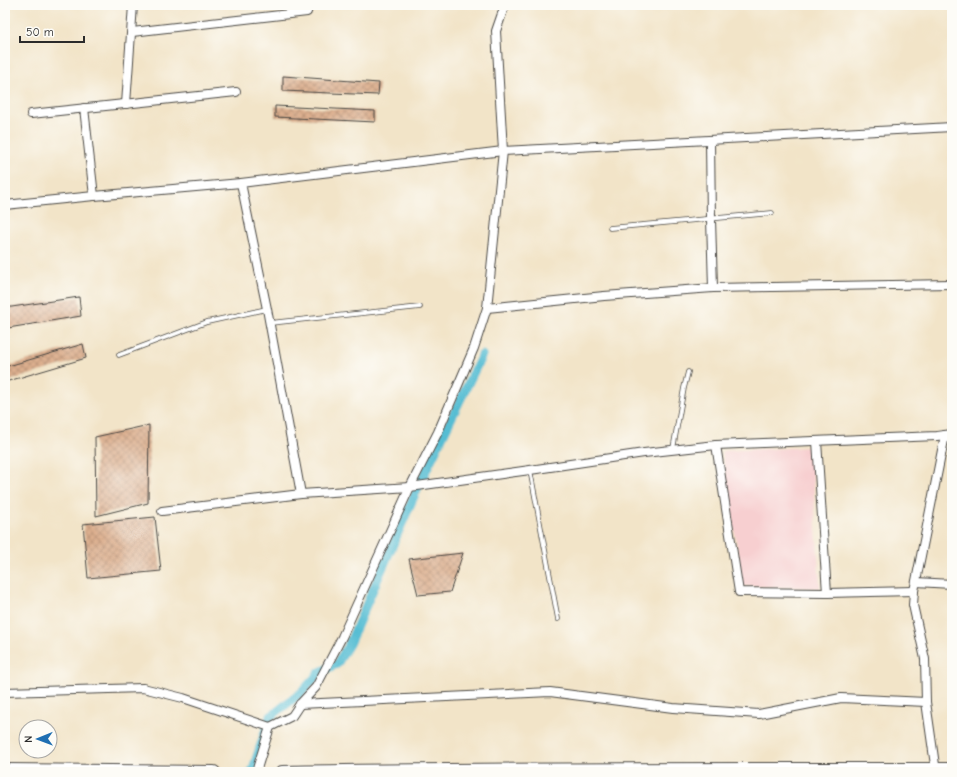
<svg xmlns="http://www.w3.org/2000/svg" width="957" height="777" font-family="'Comic Neue',sans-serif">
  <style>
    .built { fill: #f7cfd0 }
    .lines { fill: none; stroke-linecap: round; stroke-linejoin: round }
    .canal { stroke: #56bdd3; stroke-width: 9 }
    .building { fill: url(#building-cross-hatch) }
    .lane-casing { stroke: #494743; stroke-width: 5.5 }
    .street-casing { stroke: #494743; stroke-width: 10 }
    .secondary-casing { stroke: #494743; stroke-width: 14 }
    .lane { stroke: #fff; stroke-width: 4 }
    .street { stroke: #fff; stroke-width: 8 }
    .secondary { stroke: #fff; stroke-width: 12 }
  </style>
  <defs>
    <pattern id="building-cross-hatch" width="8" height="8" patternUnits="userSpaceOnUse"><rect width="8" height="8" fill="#dcaf8e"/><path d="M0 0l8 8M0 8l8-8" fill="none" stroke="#b38f74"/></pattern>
  </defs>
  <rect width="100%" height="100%" fill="#fdfcf7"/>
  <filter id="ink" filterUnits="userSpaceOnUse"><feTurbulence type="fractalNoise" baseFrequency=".025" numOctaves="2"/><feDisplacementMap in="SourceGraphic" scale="8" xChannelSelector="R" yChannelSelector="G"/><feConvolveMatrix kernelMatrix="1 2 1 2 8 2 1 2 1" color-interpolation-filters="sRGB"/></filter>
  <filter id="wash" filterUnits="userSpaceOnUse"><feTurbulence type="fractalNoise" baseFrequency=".012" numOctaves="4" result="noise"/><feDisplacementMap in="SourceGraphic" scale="16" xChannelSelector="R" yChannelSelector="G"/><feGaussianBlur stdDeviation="0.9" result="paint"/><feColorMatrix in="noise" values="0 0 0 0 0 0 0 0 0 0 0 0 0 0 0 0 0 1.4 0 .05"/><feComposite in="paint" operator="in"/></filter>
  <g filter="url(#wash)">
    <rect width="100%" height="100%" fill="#f2e4c8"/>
    <!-- built -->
    <polygon class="built" points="811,447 820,588 743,586 722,451"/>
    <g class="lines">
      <!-- canal -->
      <polyline class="canal" points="252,772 270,717 302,692 320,672 337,664 349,644 419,485 482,355"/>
    </g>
    <g id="blocks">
      <!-- building -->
      <g class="building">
        <polygon points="283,76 379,83 378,95 283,91"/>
        <polygon points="275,106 375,111 375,122 275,117"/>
        <polygon points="79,297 81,316 8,328 5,308"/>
        <polygon points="83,344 86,358 5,382 5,367"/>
        <polygon points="149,425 148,503 96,516 95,437"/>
        <polygon points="155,517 161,571 88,578 83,524"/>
        <polygon points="463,553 450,592 418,595 409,559"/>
      </g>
    </g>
  </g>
  <g filter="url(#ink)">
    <use href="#blocks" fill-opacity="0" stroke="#494743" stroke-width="1"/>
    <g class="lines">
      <defs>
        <g id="lane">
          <polyline points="610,228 772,213"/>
          <polyline points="270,323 420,307"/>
          <polyline points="119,355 207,322 267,309"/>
          <polyline points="673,449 684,388 688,372"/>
          <polyline points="530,470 558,619"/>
        </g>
        <g id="street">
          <polyline points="132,32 307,12 309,5"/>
          <polyline points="126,104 133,5"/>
          <polyline points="84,108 94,196"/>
          <polyline points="31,114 236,92"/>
          <polyline points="710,140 711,219 713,288"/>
          <polyline points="241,183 267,309 301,494"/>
          <polyline points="5,205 94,196 241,183 503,151 952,127"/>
          <polyline points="487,308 604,296 713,288 952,284"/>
          <polyline points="817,441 827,593"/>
          <polyline points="716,445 739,592 827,593 914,591"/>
          <polyline points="162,511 301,494 410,487 530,470 644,453 716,445 937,436 952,434"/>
          <polyline points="916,582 952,584"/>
          <polyline points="5,692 143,688 183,698 270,727"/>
          <polyline points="300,704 550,692 673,708 759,714 841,698 926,702"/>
          <polyline points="256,772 270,727 292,716 300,704 316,687 342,637 410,487 438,432 474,348 487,308 503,151 496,31 505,5"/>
          <polyline points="936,772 926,702 925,659 913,605 914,591 945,435"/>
        </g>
        <g id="secondary">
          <polyline points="5,770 214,772"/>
          <path d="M282,772C505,768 729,769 952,769"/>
        </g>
      </defs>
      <!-- lane casing -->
      <use href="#lane" class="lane-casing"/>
      <!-- street casing -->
      <use href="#street" class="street-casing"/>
      <!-- secondary casing -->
      <use href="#secondary" class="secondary-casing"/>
      <!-- lane -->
      <use href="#lane" class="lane"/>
      <!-- street -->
      <use href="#street" class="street"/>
      <!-- secondary -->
      <use href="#secondary" class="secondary"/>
    </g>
  </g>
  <!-- margin -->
  <rect width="957" height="777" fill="none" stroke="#fdfcf7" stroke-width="20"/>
  <!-- north arrow -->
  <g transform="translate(38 739) rotate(269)"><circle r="19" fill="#fdfcf7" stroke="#a9a8a5"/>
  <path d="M0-3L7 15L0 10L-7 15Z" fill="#1f6fb2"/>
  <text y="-6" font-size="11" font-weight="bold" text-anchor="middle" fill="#2b2b2b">N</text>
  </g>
  <!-- scale -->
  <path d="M20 36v6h64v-6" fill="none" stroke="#2b2b2b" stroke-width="2"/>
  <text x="26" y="36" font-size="12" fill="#2b2b2b" stroke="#fdfcf7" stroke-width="3" paint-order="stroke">50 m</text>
</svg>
